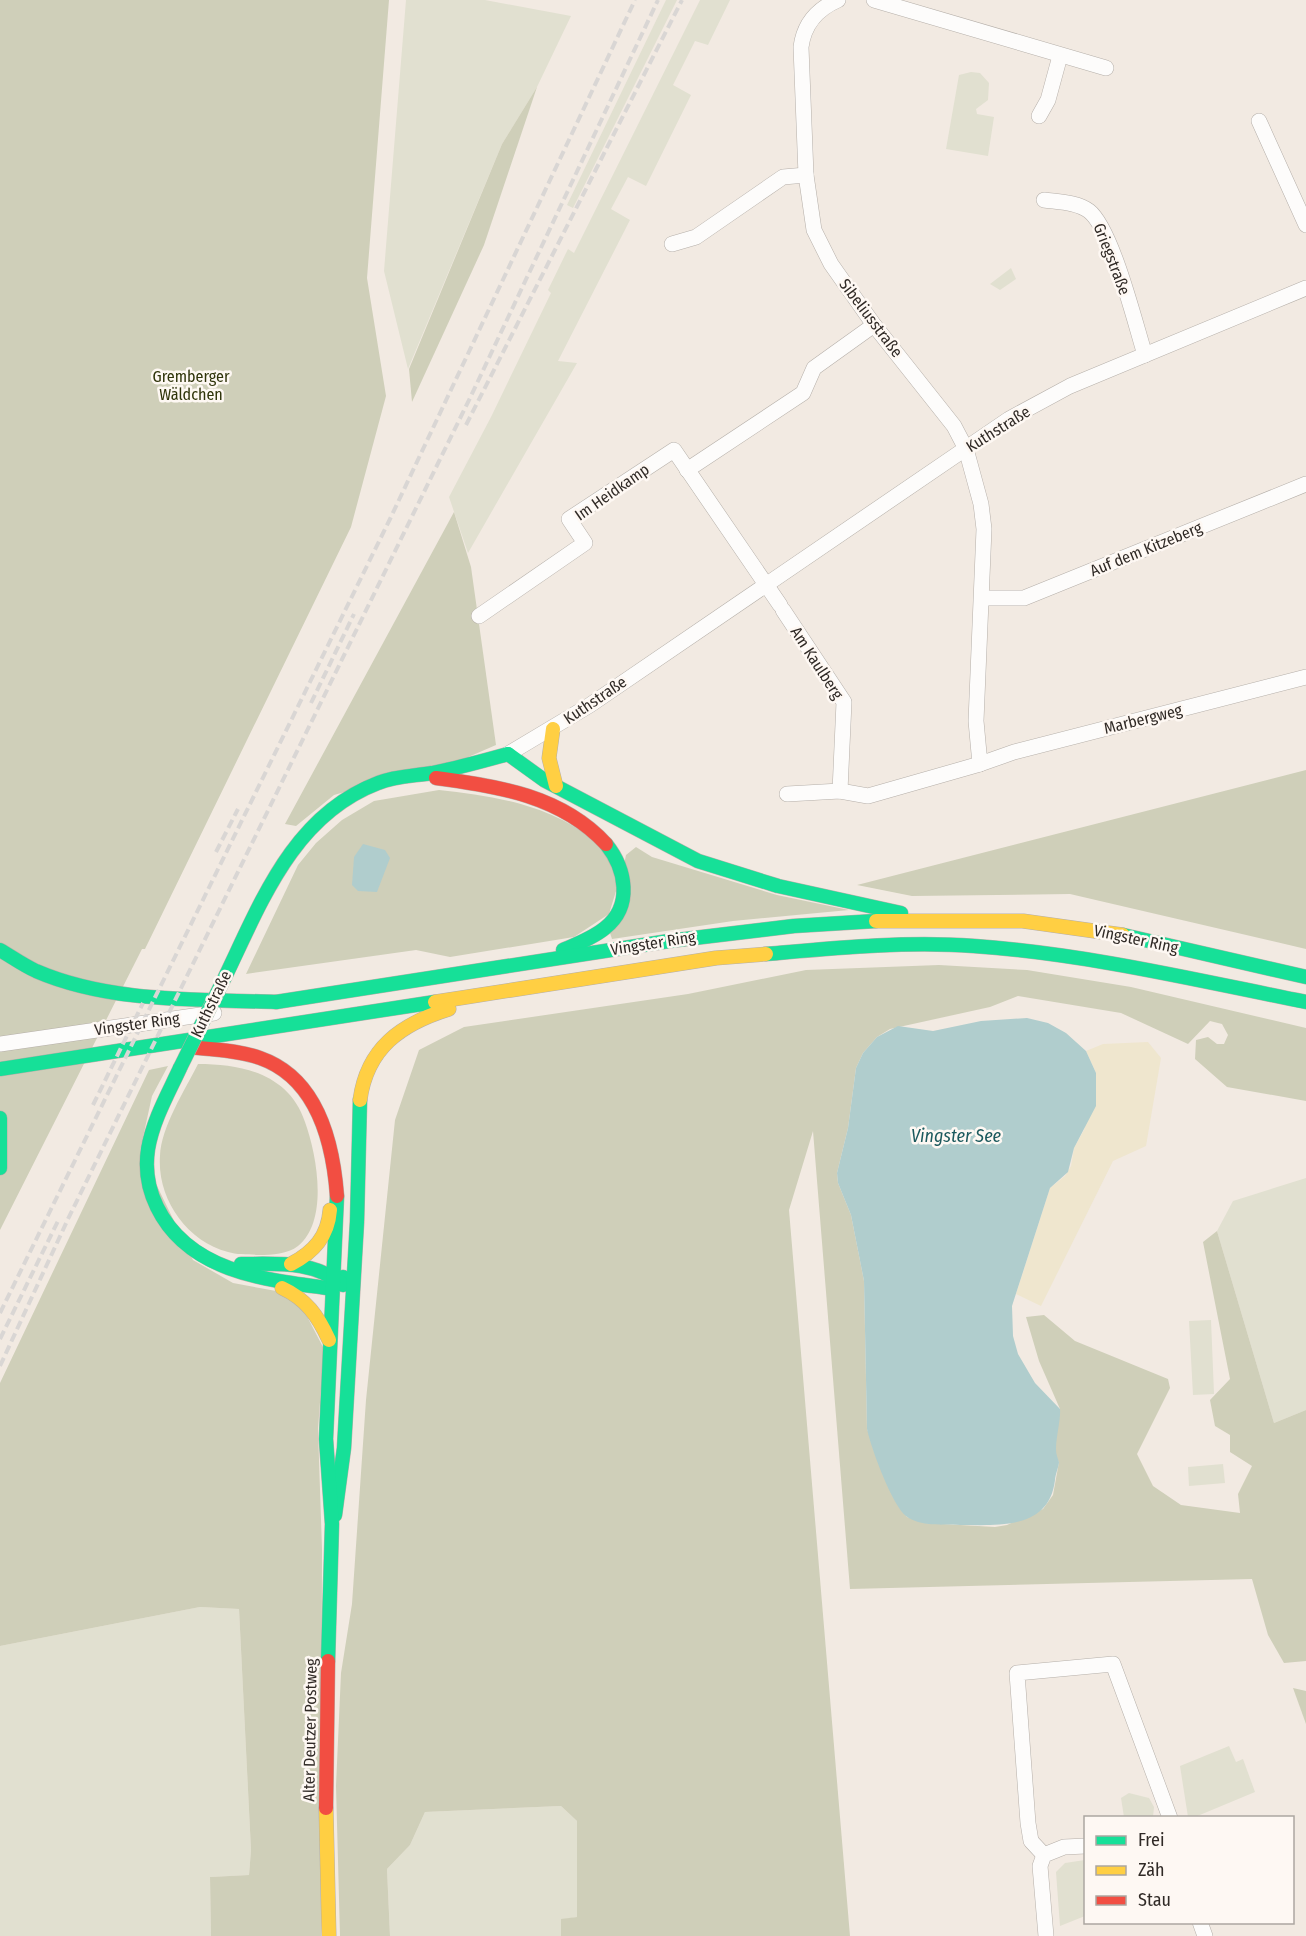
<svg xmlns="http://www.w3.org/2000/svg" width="1306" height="1936" font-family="'Fira Sans Condensed',sans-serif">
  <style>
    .green { fill: #e1e0d0 }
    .forest { fill: #cfcfb9 }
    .sand { fill: #efe6ce }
    .water { fill: #b0cdcd }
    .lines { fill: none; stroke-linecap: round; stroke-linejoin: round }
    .street-casing { stroke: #b5afa9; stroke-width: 16 }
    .fast-casing { stroke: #b5afa9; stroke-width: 15 }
    .slow-casing { stroke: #b5afa9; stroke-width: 15 }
    .jam-casing { stroke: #b5afa9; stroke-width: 15 }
    .street { stroke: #fdfcfb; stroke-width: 15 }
    .fast { stroke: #16e098; stroke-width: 14 }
    .slow { stroke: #ffcf43; stroke-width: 14 }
    .jam { stroke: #f24e42; stroke-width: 14 }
    .rail { stroke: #d9d6d4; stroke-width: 4; stroke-dasharray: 9 4.5; stroke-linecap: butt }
    .fast-bridge-casing { stroke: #b5afa9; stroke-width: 15; stroke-linecap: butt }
    .fast-bridge { stroke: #16e098; stroke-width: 14 }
    .labels { text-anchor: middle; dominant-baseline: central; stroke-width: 5; stroke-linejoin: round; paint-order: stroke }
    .street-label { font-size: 16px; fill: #302a26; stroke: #fef8f3 }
    .park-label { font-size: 16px; fill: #2f340a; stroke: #fef8f3 }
    .water-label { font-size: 18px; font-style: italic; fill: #1b595d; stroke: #fef8f3 }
  </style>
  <rect width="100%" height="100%" fill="#f2eae2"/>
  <!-- green -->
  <g class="green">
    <polygon points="406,0 485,0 571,16 537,87 502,144 408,369 384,271"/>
    <polygon points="666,0 677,0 573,208 567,205"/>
    <polygon points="700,0 730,0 708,45 695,41 673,85 691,95 646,186 628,177 611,209 630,220 558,361 577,363 468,553 449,497 491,417 551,293 548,290 568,249 574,253"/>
    <polygon points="971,72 980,73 989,83 988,100 976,109 977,114 994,117 988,156 946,149 959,75"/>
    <polygon points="1011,268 1016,279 1000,290 990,284"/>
    <polygon points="1306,1178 1306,1410 1274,1423 1217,1231 1233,1201"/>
    <polygon points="1211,1320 1214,1394 1193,1395 1189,1321"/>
    <polygon points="1223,1464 1225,1483 1189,1486 1188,1467"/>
    <polygon points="200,1607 239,1609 251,1850 249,1875 210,1877 211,1936 0,1936 0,1646"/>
    <polygon points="1229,1746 1236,1762 1243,1759 1255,1792 1195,1817 1188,1817 1180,1766"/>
    <polygon points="1129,1793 1149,1798 1154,1807 1153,1817 1124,1817 1121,1798"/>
    <polygon points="561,1806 577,1821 577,1917 561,1920 561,1936 390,1936 387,1869 410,1845 425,1812"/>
    <polygon points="1085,1860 1085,1916 1060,1926 1056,1872 1065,1863"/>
  </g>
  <!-- forest -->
  <g class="forest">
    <polygon points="0,0 389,0 367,278 386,396 351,527 145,949 142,949 0,1230"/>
    <polygon points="537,87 484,245 412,402 409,369 502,144"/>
    <polygon points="454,512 471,567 496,745 466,758 334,795 296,826 285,824"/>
    <polygon points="1306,770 1306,949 1070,894 912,896 857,885"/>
    <path d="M439,790C496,796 558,806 601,847C609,854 614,868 620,878L609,914L574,937L450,957L416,950L246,974L298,865L316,843L342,820L374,801Z"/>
    <polygon points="636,847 652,857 777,895 849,910 733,921 612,939 610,933 626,855"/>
    <polygon points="939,965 1027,970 1131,987 1306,1028 1306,1101 1227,1087 1195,1059 1196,1040 1208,1037 1217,1044 1224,1044 1228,1035 1222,1024 1210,1021 1188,1044 1121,1013 1018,996 990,1007 890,1029 877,1037 863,1053 856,1068 848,1128 837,1173 838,1183 851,1215 864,1281 867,1429 896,1502 907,1517 926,1523 995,1527 1007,1525 1043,1509 1053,1495 1059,1462 1056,1457 1056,1428 1060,1409 1039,1361 1026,1317 1044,1315 1075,1341 1168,1379 1170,1388 1137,1454 1153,1486 1181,1505 1240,1513 1238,1494 1252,1466 1230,1452 1230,1435 1215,1426 1210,1400 1230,1379 1203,1242 1217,1231 1274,1423 1306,1410 1306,1661 1284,1663 1268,1635 1252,1579 850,1589 813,1131 789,1210 850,1936 561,1936 561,1919 577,1917 577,1821 561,1806 425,1812 410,1845 387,1869 390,1936 340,1936 336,1786 341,1673 352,1604 366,1400 395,1120 419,1050 464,1027 688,994 806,970"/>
    <path d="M198,1064C242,1064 289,1074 305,1122C317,1155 329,1221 298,1246C288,1254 272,1255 259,1255C249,1254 237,1255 228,1252C186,1241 157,1198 160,1156C161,1127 185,1090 198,1064Z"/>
    <polygon points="168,1066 152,1096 140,1151 193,1260 233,1283 276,1291 298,1299 324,1349 318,1429 322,1549 321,1936 211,1936 210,1877 249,1875 251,1850 239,1609 200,1607 0,1646 0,1383 149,1070"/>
    <polygon points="1293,1688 1306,1691 1306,1724"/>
  </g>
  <!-- sand -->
  <polygon class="sand" points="1148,1042 1161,1058 1146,1146 1113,1161 1041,1306 1016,1294 1050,1188 1065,1176 1071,1166 1074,1148 1084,1130 1096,1073 1086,1051 1103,1044"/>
  <!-- water -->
  <g class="water">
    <polygon points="363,844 385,850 390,858 377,892 358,891 352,885 354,857"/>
    <path d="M1027,1018L1048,1023L1066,1033L1086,1051L1096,1073V1106L1074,1148L1068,1172L1050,1188L1012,1306L1013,1336L1018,1354L1035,1383L1060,1409C1061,1418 1056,1437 1056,1449C1056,1455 1058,1458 1059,1462C1059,1466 1055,1475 1055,1480C1049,1530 999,1525 960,1525C944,1524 920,1527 906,1516C892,1505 871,1448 867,1429L864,1281L851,1215L838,1183L837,1173L848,1128L856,1068L863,1053L877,1037L898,1026L933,1031L981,1021Z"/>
  </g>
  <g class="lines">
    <defs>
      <g id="street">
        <path d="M838,0C817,9 804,24 801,47L806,175L814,230L831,264L874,325L954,426L966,449L981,504L984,529L976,721L980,764L1014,752L1306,677"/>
        <polyline points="874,0 1106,68"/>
        <polyline points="1039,116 1048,100 1060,56"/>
        <polyline points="1259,121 1306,225"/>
        <path d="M1044,200C1058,202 1077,202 1089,211C1112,229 1135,323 1145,355"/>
        <polyline points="672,244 696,237 783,177 806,175"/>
        <polyline points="687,470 803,393 814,368 874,325"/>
        <polyline points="982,598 1024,598 1306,484"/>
        <polyline points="783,610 844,702 840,791"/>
        <polyline points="479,616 585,543 569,519 674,450 780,605"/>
        <polyline points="508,754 590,705 1009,419 1070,386 1306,288"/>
        <polyline points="787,794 840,791 868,796 980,764"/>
        <polyline points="0,1044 214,1013"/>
        <polyline points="1044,1855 1031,1841 1028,1823 1017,1673 1113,1664 1170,1818"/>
        <polyline points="1200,1922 1205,1936"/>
        <polyline points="1046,1936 1040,1866 1044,1855 1064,1847 1086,1846"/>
      </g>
      <g id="fast">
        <polyline points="508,754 544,780 698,861 778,886 901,913"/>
        <polyline points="1123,935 1306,977"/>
        <path d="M0,950C12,957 23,965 36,971C110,1003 197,999 276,1002"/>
        <path d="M563,950C577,944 593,938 605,928C633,906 626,869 606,844"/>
        <path d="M766,954C835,948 905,941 974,946C1087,954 1196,980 1306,1002"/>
        <path d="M226,975C262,900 294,815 378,783C395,776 414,776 432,773C458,768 483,761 508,754"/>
        <polyline points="276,1002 669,941 794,926 876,921"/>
        <path d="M180,1068C168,1094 153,1120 148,1149C145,1169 148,1189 157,1207C188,1271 264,1280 327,1288L334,1286L343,1277"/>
        <polyline points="0,1069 435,1002"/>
        <polyline points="0,1118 0,1168"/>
        <path d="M241,1264C277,1264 314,1260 343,1285"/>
        <polyline points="335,1515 344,1448 357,1222 360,1100"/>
        <polyline points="328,1661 332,1524 326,1439 337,1196"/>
      </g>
      <g id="slow">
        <polyline points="553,729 549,758 556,786"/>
        <polyline points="876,921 1023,921 1123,935"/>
        <polyline points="435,1002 716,958 766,954"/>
        <path d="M360,1100C367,1048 401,1024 449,1009"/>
        <path d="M291,1264C314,1252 328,1236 330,1210"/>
        <path d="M282,1288C306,1299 318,1316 329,1340"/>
        <polyline points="326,1808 329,1936"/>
      </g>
      <g id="jam">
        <path d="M436,778C498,786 562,796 606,844"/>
        <path d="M191,1047C214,1050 238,1050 260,1058C317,1078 333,1142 337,1196"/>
        <polyline points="326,1808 328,1661"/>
      </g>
    </defs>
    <!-- street casing -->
    <use href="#street" class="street-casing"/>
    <!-- fast casing -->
    <use href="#fast" class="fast-casing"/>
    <!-- slow casing -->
    <use href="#slow" class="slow-casing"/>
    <!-- jam casing -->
    <use href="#jam" class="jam-casing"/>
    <!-- street -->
    <use href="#street" class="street"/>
    <!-- fast -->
    <use href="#fast" class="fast"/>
    <!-- slow -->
    <use href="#slow" class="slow"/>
    <!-- jam -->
    <use href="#jam" class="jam"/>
    <!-- rail -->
    <g class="rail">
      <polyline points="466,425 682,0"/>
      <polyline points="311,703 354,614"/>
      <polyline points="216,852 238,809"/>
      <polyline points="93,1105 143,1003"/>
      <polyline points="0,1313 390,519 635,0"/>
      <polyline points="0,1339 58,1221"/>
      <polyline points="0,1366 68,1219 470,398 658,0"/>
    </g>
    <defs>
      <polyline id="fast-bridge" points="180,1068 226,975"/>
    </defs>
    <!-- fast-bridge casing -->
    <use href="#fast-bridge" class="fast-bridge-casing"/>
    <!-- fast-bridge -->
    <use href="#fast-bridge" class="fast-bridge"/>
  </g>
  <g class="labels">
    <!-- street labels -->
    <g class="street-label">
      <text transform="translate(1112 259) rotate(69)">Griegstraße</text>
      <text transform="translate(871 318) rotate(53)">Sibeliusstraße</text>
      <text transform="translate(998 429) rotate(-32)">Kuthstraße</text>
      <text transform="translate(612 492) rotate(-35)">Im Heidkamp</text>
      <text transform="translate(1146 549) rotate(-22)">Auf dem Kitzeberg</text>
      <text transform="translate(817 663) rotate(57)">Am Kaulberg</text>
      <text transform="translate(595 700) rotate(-34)">Kuthstraße</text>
      <text transform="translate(1143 719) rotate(-14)">Marbergweg</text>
      <text transform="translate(1136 939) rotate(12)">Vingster Ring</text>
      <text transform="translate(653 943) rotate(-9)">Vingster Ring</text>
      <text transform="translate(211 1004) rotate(-64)">Kuthstraße</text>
      <text transform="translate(137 1024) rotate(-8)">Vingster Ring</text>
      <text transform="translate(310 1730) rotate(-89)">Alter Deutzer Postweg</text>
    </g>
    <!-- park labels -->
    <g class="park-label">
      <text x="191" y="376">Gremberger<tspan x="191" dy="18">Wäldchen</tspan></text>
    </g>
    <!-- water labels -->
    <g class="water-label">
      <text x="956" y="1136">Vingster See</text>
    </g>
  </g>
  <!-- legend -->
  <rect x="1084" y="1816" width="210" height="108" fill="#fef8f3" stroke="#aca6a1" stroke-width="1.5"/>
  <rect x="1096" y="1836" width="30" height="9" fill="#16e098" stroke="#aca6a1" stroke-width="1.5"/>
  <text x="1138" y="1846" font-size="18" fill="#302a26">Frei</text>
  <rect x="1096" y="1866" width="30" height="9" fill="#ffcf43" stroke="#aca6a1" stroke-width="1.5"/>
  <text x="1138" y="1876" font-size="18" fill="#302a26">Zäh</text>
  <rect x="1096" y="1896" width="30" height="9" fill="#f24e42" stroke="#aca6a1" stroke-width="1.5"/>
  <text x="1138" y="1906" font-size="18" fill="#302a26">Stau</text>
</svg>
